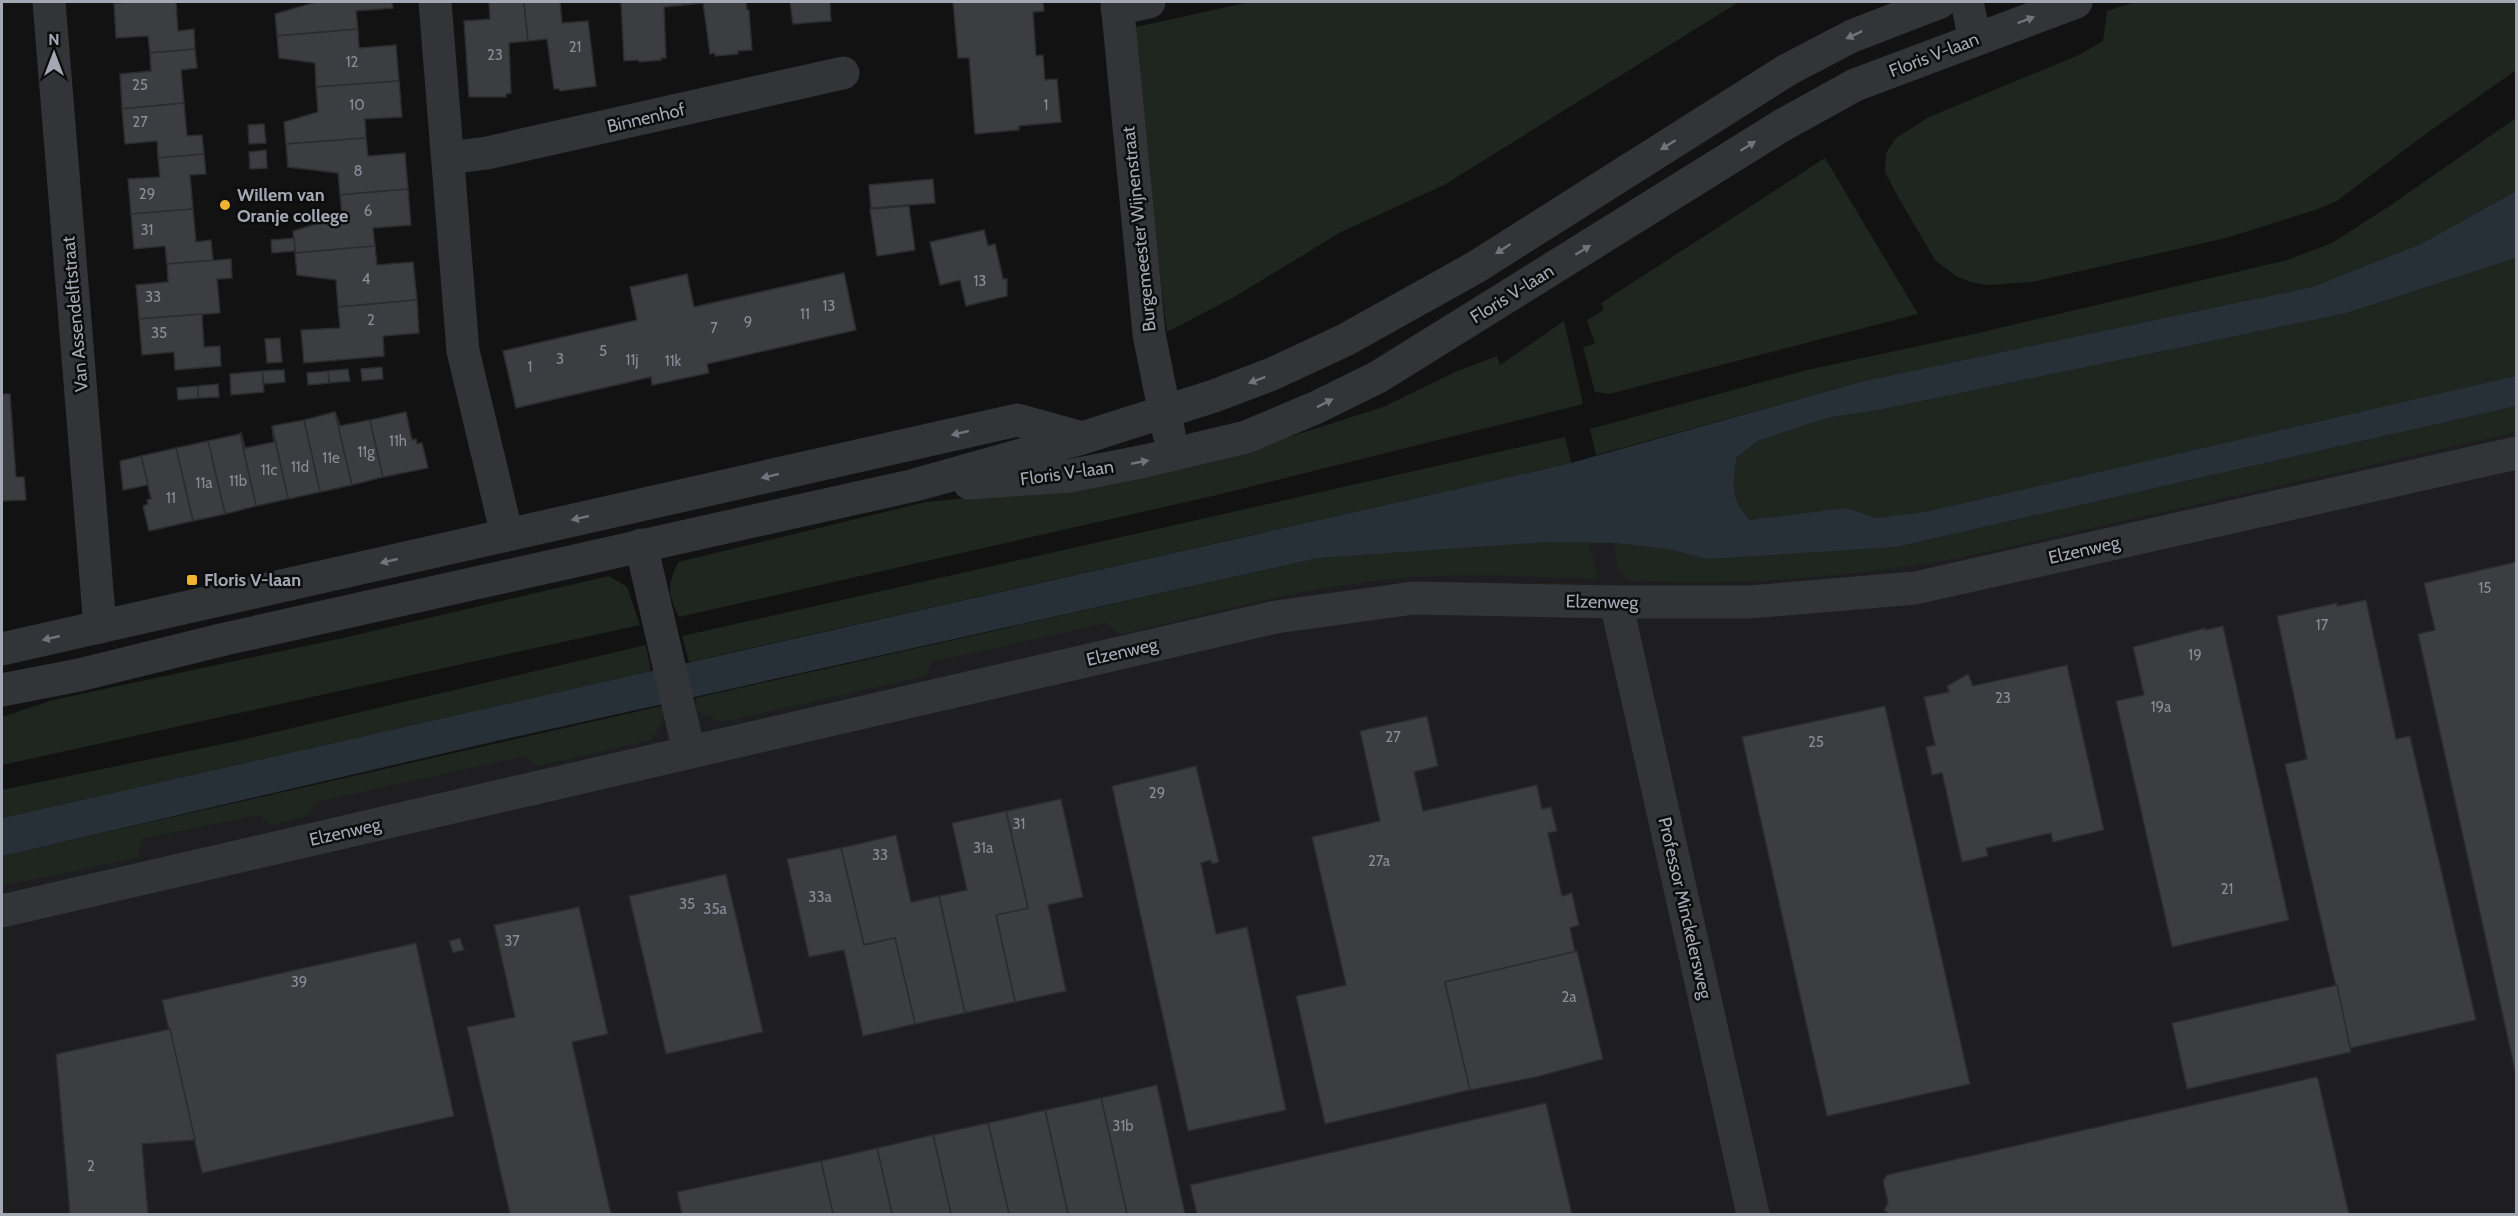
<svg xmlns="http://www.w3.org/2000/svg" width="2518" height="1216" font-family="Cabin,sans-serif">
  <style>
    .built { fill: #1e1e20 }
    .green { fill: #1e261f }
    .water { fill: #283037 }
    .building { fill: #3c3d40; stroke: #2c2c2f; stroke-width: 1.5 }
    .lines { fill: none; stroke-linecap: round; stroke-linejoin: round }
    .minor { stroke: #333438; stroke-width: 33 }
    .oneway { fill: #71747c }
    .poi-dot { fill: #efb32e; stroke: #0d0d0e; stroke-width: 2 }
    .labels { text-anchor: middle; dominant-baseline: central; stroke-width: 5; stroke-linejoin: round; paint-order: stroke }
    .number-label { font-size: 15px; fill: #898d97 }
    .street-label { font-size: 18px; fill: #a3a8b4; stroke: #0d0d0e }
    .poi-label { font-size: 18px; font-weight: bold; fill: #a3a8b4; stroke: #0d0d0e; text-anchor: start }
  </style>
  <rect width="100%" height="100%" fill="#121213"/>
  <!-- built -->
  <polygon class="built" points="2516,319 2516,1214 2,1214 2,855 1707,475"/>
  <!-- green -->
  <g class="green">
    <polygon points="1250,2 1739,2 1444,185 1341,232 1236,296 1167,332 1127,29"/>
    <polygon points="2135,2 2516,2 2516,70 2423,136 2337,201 2318,209 2226,238 2032,282 1988,285 1970,282 1956,276 1935,260 1897,195 1885,172 1886,153 1896,138 1929,117 2079,55 2103,41 2107,11"/>
    <polygon points="2516,118 2516,191 2421,244 2312,287 1864,381 1596,455 1590,429 1807,370 1974,334 2287,260 2332,243 2388,207"/>
    <polygon points="1825,158 1918,314 1609,394 1595,392 1583,347 1595,344 1587,320 1604,310 1601,303"/>
    <path d="M2516,258V376L1924,512L1876,518L1846,508L1750,520C1730,499 1732,484 1737,457L1758,441L1827,418L1879,410L2347,313Z"/>
    <path d="M1564,321L1583,404L1217,495L679,617C667,592 667,587 678,562L926,502L1086,486L1251,449L1383,407L1455,372L1497,356L1500,365Z"/>
    <path d="M2516,406V432L1959,558C1848,577 1738,587 1626,580L1618,568L1614,543L1668,549L1708,559L1897,547Z"/>
    <polygon points="1565,437 1571,463 689,662 682,636"/>
    <path d="M1549,542H1589L1598,579C1527,577 1455,572 1384,580C1294,589 1207,614 1120,635L1106,623L932,662L926,676L722,722L698,712L695,698L1318,558Z"/>
    <polygon points="609,576 627,587 640,625 2,765 2,717 53,700 343,638"/>
    <polygon points="646,645 651,671 2,818 2,790 237,741"/>
    <polygon points="661,706 664,719 651,740 537,766 525,756 316,802 309,815 272,825 258,815 142,839 137,858 2,886 2,856"/>
  </g>
  <!-- water -->
  <path class="water" d="M2516,191V258L2347,313L1879,410L1827,418L1758,441L1737,457C1732,484 1730,499 1750,520L1846,508L1876,518L1925,512L2516,376V406L1896,547L1708,559L1668,549L1614,543L1549,542L1318,558L501,740L2,856V818L1571,463L1864,381L2312,287L2421,244Z"/>
  <!-- building -->
  <g class="building">
    <polygon points="134,2 176,2 178,31 194,29 195,49 150,53 148,36 116,38 114,3"/>
    <polygon points="316,2 392,2 393,8 356,11 358,29 277,36 275,14"/>
    <polygon points="489,2 524,2 528,41 509,43 511,93 506,94 506,97 469,97 464,21 490,19"/>
    <polygon points="524,2 560,2 562,23 588,21 596,86 560,91 559,89 554,89 547,39 528,41"/>
    <polygon points="621,2 684,2 684,5 664,7 666,58 661,58 661,60 639,62 638,60 624,61"/>
    <polygon points="684,2 746,2 747,10 749,10 752,50 738,51 738,54 715,56 715,53 710,54 703,3 684,5"/>
    <polygon points="790,2 830,2 831,21 793,24"/>
    <polygon points="953,2 1043,2 1044,11 1033,12 1036,56 1043,55 1045,80 1057,79 1061,122 1019,126 1019,130 975,134 969,58 958,58"/>
    <polygon points="358,29 359,48 396,45 399,81 316,87 315,63 279,58 277,36"/>
    <polygon points="195,49 197,68 181,70 184,103 122,109 120,74 151,71 150,53"/>
    <polygon points="399,81 402,117 365,119 366,138 286,144 284,122 318,112 316,87"/>
    <polygon points="184,103 187,136 202,135 204,154 158,158 157,141 125,144 122,109"/>
    <polygon points="264,124 266,143 249,144 248,125"/>
    <polygon points="366,138 368,156 405,153 408,189 340,195 338,173 288,167 286,144"/>
    <polygon points="266,150 267,168 250,169 249,152"/>
    <polygon points="204,154 206,174 190,175 193,209 131,214 128,179 160,177 158,158"/>
    <polygon points="933,179 935,203 871,208 869,185"/>
    <polygon points="408,189 411,225 373,228 375,246 295,253 293,231 342,216 340,195"/>
    <polygon points="909,206 915,250 877,256 870,209"/>
    <polygon points="193,209 196,242 211,240 213,260 167,264 165,246 134,249 131,214"/>
    <polygon points="984,230 988,246 995,244 1003,279 1007,279 1007,296 966,306 960,280 940,285 930,242"/>
    <polygon points="294,238 295,251 272,253 271,240"/>
    <polygon points="375,246 377,265 413,262 417,300 338,307 336,280 297,275 295,253"/>
    <polygon points="231,259 232,278 217,279 220,313 139,319 136,285 168,282 167,264"/>
    <polygon points="844,273 856,330 707,364 709,373 652,385 651,377 516,408 503,351 637,320 630,287 687,274 694,307"/>
    <polygon points="417,300 419,333 383,336 384,356 304,363 301,330 340,328 338,307"/>
    <polygon points="202,314 204,347 220,346 221,366 175,370 174,352 142,355 139,319"/>
    <polygon points="280,338 282,362 267,363 265,339"/>
    <polygon points="382,367 383,379 362,381 361,369"/>
    <polygon points="348,369 350,381 329,383 328,371"/>
    <polygon points="284,370 285,382 264,384 262,371"/>
    <polygon points="262,371 264,392 231,395 230,374"/>
    <polygon points="328,371 329,383 308,385 307,373"/>
    <polygon points="218,384 219,397 198,398 198,386"/>
    <polygon points="198,386 198,398 178,400 177,388"/>
    <polygon points="2,394 10,394 16,477 24,477 26,500 2,501"/>
    <polygon points="335,412 352,485 320,492 304,420"/>
    <polygon points="335,412 340,426 370,420 383,477 352,485"/>
    <polygon points="406,412 412,440 416,439 417,444 422,443 428,468 383,477 370,420"/>
    <polygon points="304,420 320,492 288,499 272,426"/>
    <polygon points="272,426 288,499 256,506 240,434 241,433 245,448 274,442"/>
    <polygon points="240,434 256,506 225,514 208,441"/>
    <polygon points="208,441 225,514 193,521 176,448"/>
    <polygon points="176,448 193,521 149,531 143,506 148,504 147,500 151,499 141,456"/>
    <polygon points="141,456 148,485 123,490 120,461"/>
    <polygon points="2516,562 2516,1075 2418,634 2435,630 2424,583"/>
    <polygon points="2366,600 2396,739 2410,736 2476,1020 2350,1048 2285,764 2307,759 2277,616 2337,603 2337,606"/>
    <polygon points="2223,626 2289,920 2172,947 2116,701 2144,695 2133,647 2205,628 2205,630"/>
    <polygon points="2067,665 2104,830 2053,842 2051,833 1986,848 1988,856 1962,862 1942,773 1932,775 1926,747 1935,745 1924,697 1949,692 1947,686 1968,674 1973,686"/>
    <polygon points="1885,706 1970,1084 1827,1116 1742,737"/>
    <polygon points="1427,716 1438,766 1414,772 1423,811 1537,785 1542,809 1551,807 1557,831 1548,833 1562,896 1572,893 1579,925 1570,928 1575,952 1445,982 1470,1090 1325,1124 1296,996 1346,985 1312,837 1380,821 1360,731"/>
    <polygon points="1196,766 1219,862 1212,864 1211,860 1201,863 1216,934 1247,927 1286,1110 1188,1131 1112,786"/>
    <polygon points="1061,799 1083,897 1048,905 1066,991 1015,1002 996,915 1028,908 1006,811"/>
    <polygon points="1006,811 1028,908 996,915 1015,1002 965,1013 939,896 967,890 952,823"/>
    <polygon points="896,835 911,902 939,896 965,1013 915,1024 895,938 864,945 841,848"/>
    <polygon points="841,848 864,945 895,938 915,1024 863,1036 844,950 809,957 787,859"/>
    <polygon points="726,874 763,1032 666,1054 629,896"/>
    <polygon points="579,907 608,1034 572,1042 611,1214 510,1214 467,1027 515,1017 494,925"/>
    <polygon points="460,938 464,950 453,953 449,941"/>
    <polygon points="416,943 454,1116 202,1173 162,1000"/>
    <polygon points="1577,951 1603,1059 1536,1077 1470,1090 1445,982"/>
    <polygon points="2337,985 2351,1052 2187,1089 2172,1023"/>
    <polygon points="170,1029 195,1140 142,1144 148,1214 70,1214 56,1054"/>
    <polygon points="2316,1077 2318,1079 2349,1214 1890,1214 1884,1210 1888,1203 1883,1181 1887,1175"/>
    <polygon points="1157,1085 1185,1214 1127,1214 1101,1098"/>
    <polygon points="1101,1098 1127,1214 1068,1214 1045,1110"/>
    <polygon points="1546,1103 1572,1214 1197,1214 1190,1185"/>
    <polygon points="1045,1110 1068,1214 1009,1214 988,1123"/>
    <polygon points="988,1123 1009,1214 951,1214 933,1135"/>
    <polygon points="933,1135 951,1214 892,1214 877,1148"/>
    <polygon points="877,1148 892,1214 833,1214 821,1161"/>
    <polygon points="821,1161 833,1214 682,1214 677,1192"/>
  </g>
  <g class="lines">
    <!-- minor -->
    <g class="minor">
      <polyline points="49,2 100,627"/>
      <polyline points="435,2 463,351 507,535"/>
      <polyline points="1117,2 1149,334 1169,434"/>
      <polyline points="1967,2 1975,40"/>
      <polyline points="1117,9 1149,2"/>
      <polyline points="448,158 487,153 843,73"/>
      <polyline points="969,483 1069,476 1145,461 1246,437 1315,408 1378,377 1781,126 1855,85 2076,2"/>
      <polyline points="641,545 689,752"/>
      <polyline points="1616,602 1753,1214"/>
      <polyline points="2,649 1017,420 1082,438"/>
      <polyline points="2,690 79,675 225,639 915,485 1082,438 1214,396 1272,374 1345,340 1476,267 1787,70 1852,36 1940,2"/>
      <polyline points="2,911 1276,617 1414,598 1616,602 1750,602 1915,588 2516,453"/>
    </g>
  </g>
  <!-- one-way arrows -->
  <defs><path id="oneway-solid" d="M-6-.8H1V-3.2L6.5 0L1 3.2V.8H-6Z" transform="scale(1.5)"/></defs>
  <g class="oneway">
    <use href="#oneway-solid" transform="translate(2026 20) rotate(-21)"/>
    <use href="#oneway-solid" transform="translate(1854 35) rotate(155)"/>
    <use href="#oneway-solid" transform="translate(1668 145) rotate(148)"/>
    <use href="#oneway-solid" transform="translate(1748 146) rotate(-32)"/>
    <use href="#oneway-solid" transform="translate(1503 249) rotate(147)"/>
    <use href="#oneway-solid" transform="translate(1583 250) rotate(-32)"/>
    <use href="#oneway-solid" transform="translate(1257 380) rotate(159)"/>
    <use href="#oneway-solid" transform="translate(1325 403) rotate(-27)"/>
    <use href="#oneway-solid" transform="translate(960 433) rotate(167)"/>
    <use href="#oneway-solid" transform="translate(1140 462) rotate(-11)"/>
    <use href="#oneway-solid" transform="translate(770 476) rotate(167)"/>
    <use href="#oneway-solid" transform="translate(580 518) rotate(167)"/>
    <use href="#oneway-solid" transform="translate(389 561) rotate(167)"/>
    <use href="#oneway-solid" transform="translate(51 638) rotate(167)"/>
  </g>
  <!-- markers -->
  <g class="poi-dot">
    <circle cx="225" cy="205" r="6"/>
    <rect x="186" y="574" width="12" height="12" rx="3"/>
  </g>
  <g class="labels">
    <!-- number labels -->
    <g class="number-label">
      <text x="575" y="47">21</text>
      <text x="495" y="55">23</text>
      <text x="352" y="62">12</text>
      <text x="140" y="85">25</text>
      <text x="357" y="105">10</text>
      <text x="1046" y="105">1</text>
      <text x="140" y="122">27</text>
      <text x="358" y="171">8</text>
      <text x="147" y="194">29</text>
      <text x="368" y="211">6</text>
      <text x="147" y="230">31</text>
      <text x="366" y="279">4</text>
      <text x="980" y="281">13</text>
      <text x="153" y="297">33</text>
      <text x="829" y="306">13</text>
      <text x="805" y="314">11</text>
      <text x="371" y="320">2</text>
      <text x="748" y="322">9</text>
      <text x="714" y="328">7</text>
      <text x="159" y="333">35</text>
      <text x="603" y="351">5</text>
      <text x="560" y="359">3</text>
      <text x="632" y="360">11j</text>
      <text x="673" y="361">11k</text>
      <text x="530" y="367">1</text>
      <text x="398" y="441">11h</text>
      <text x="366" y="452">11g</text>
      <text x="331" y="458">11e</text>
      <text x="300" y="467">11d</text>
      <text x="269" y="470">11c</text>
      <text x="238" y="481">11b</text>
      <text x="204" y="483">11a</text>
      <text x="171" y="498">11</text>
      <text x="2485" y="588">15</text>
      <text x="2322" y="625">17</text>
      <text x="2195" y="655">19</text>
      <text x="2003" y="698">23</text>
      <text x="2161" y="707">19a</text>
      <text x="1393" y="737">27</text>
      <text x="1816" y="742">25</text>
      <text x="1157" y="793">29</text>
      <text x="1019" y="824">31</text>
      <text x="983" y="848">31a</text>
      <text x="880" y="855">33</text>
      <text x="1379" y="861">27a</text>
      <text x="2227" y="889">21</text>
      <text x="820" y="897">33a</text>
      <text x="687" y="904">35</text>
      <text x="715" y="909">35a</text>
      <text x="512" y="941">37</text>
      <text x="299" y="982">39</text>
      <text x="1569" y="997">2a</text>
      <text x="1123" y="1126">31b</text>
      <text x="91" y="1166">2</text>
    </g>
    <!-- street labels -->
    <g class="street-label">
      <text transform="translate(1934 55) rotate(-21)">Floris V-laan</text>
      <text transform="translate(646 118) rotate(-13)">Binnenhof</text>
      <text transform="translate(1139 229) rotate(-96)">Burgemeester Wijnenstraat</text>
      <text transform="translate(1512 294) rotate(-32)">Floris V-laan</text>
      <text transform="translate(75 314) rotate(-95)">Van Assendelftstraat</text>
      <text transform="translate(1067 473) rotate(-8)">Floris V-laan</text>
      <text transform="translate(2084 550) rotate(-13)">Elzenweg</text>
      <text transform="translate(1602 602) rotate(1)">Elzenweg</text>
      <text transform="translate(1122 652) rotate(-13)">Elzenweg</text>
      <text transform="translate(345 832) rotate(-13)">Elzenweg</text>
      <text transform="translate(1685 908) rotate(77)">Professor Minckelersweg</text>
    </g>
    <!-- poi labels -->
    <g class="poi-label">
      <text x="237" y="195">Willem van<tspan x="237" dy="21">Oranje college</tspan></text>
      <text x="204" y="580">Floris V-laan</text>
    </g>
  </g>
  <!-- border -->
  <rect width="2518" height="1216" fill="none" stroke="#a3a8b4" stroke-width="6"/>
  <!-- north arrow -->
  <g transform="translate(54 54)" stroke="#0d0d0e" stroke-width="4.5" paint-order="stroke">
  <path d="M0-4.5L10 22L0 15L-10 22Z" fill="#a3a8b4"/>
  <text y="-9" font-size="16" font-weight="bold" text-anchor="middle" fill="#a3a8b4">N</text>
  </g>
</svg>
